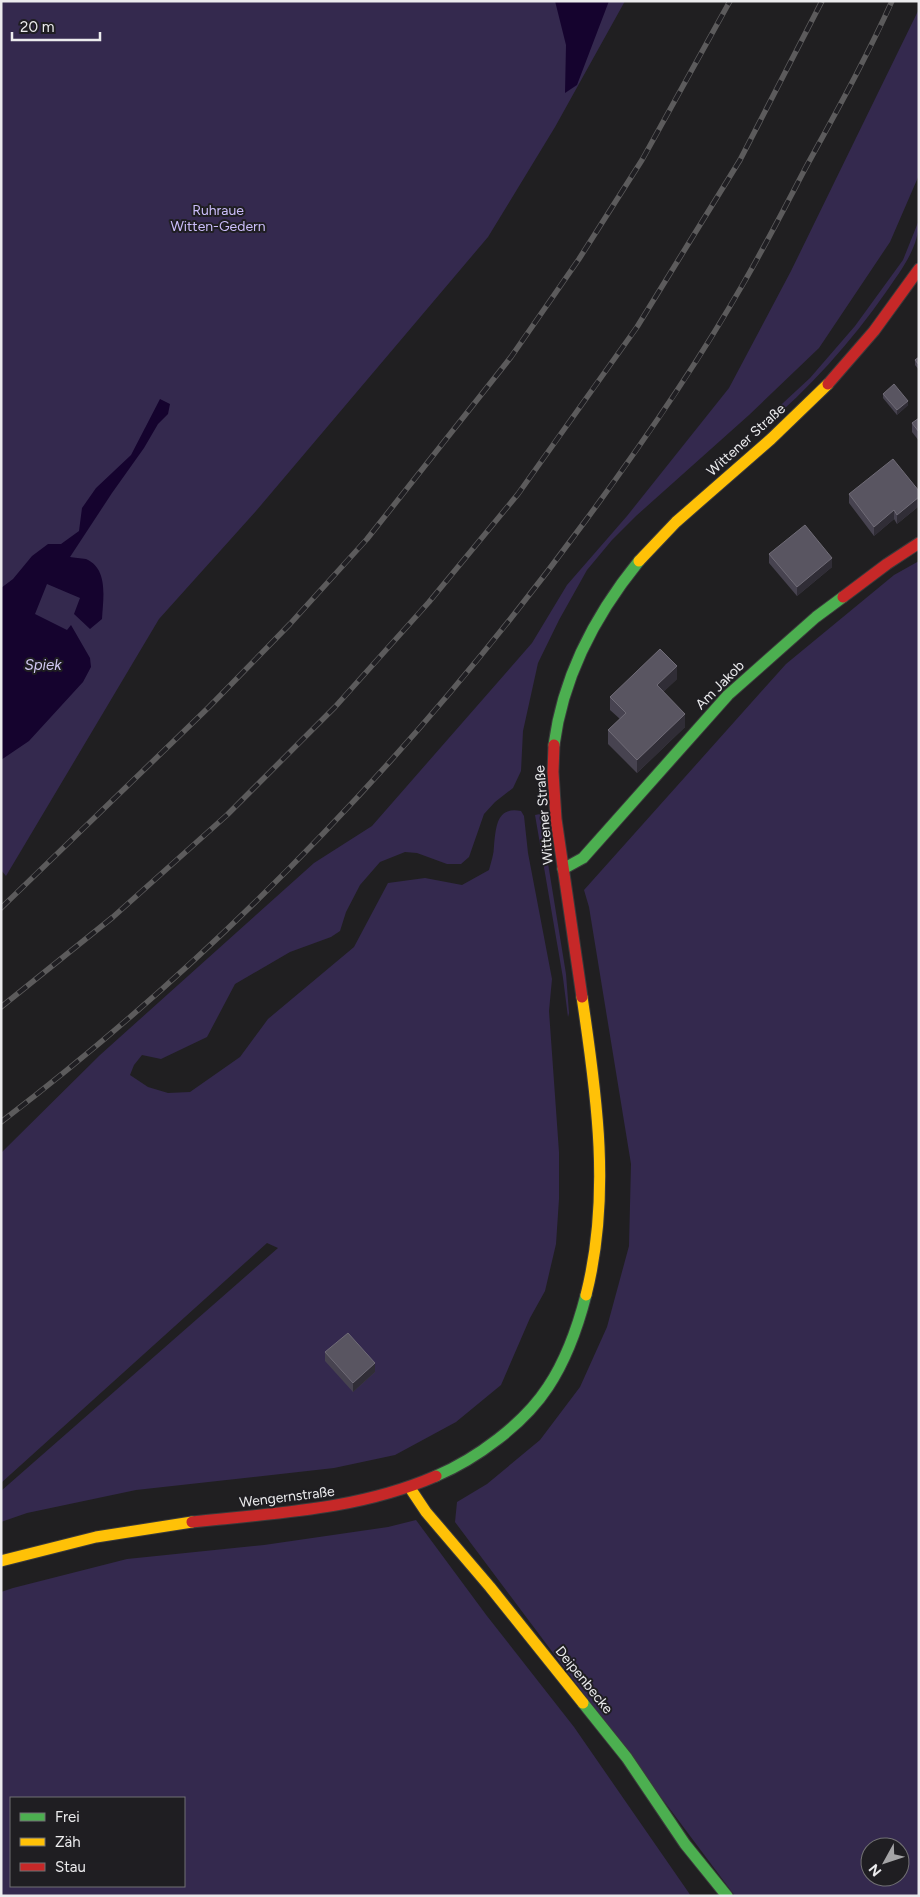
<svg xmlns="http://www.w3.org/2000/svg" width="920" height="1897" font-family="Figtree,sans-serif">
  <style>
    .green { fill: #34294e; fill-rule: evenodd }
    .water { fill: #15032e }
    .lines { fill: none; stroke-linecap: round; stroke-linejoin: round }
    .fast-casing { stroke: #3a3a3b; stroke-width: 13 }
    .slow-casing { stroke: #3a3a3b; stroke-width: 13 }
    .jam-casing { stroke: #3a3a3b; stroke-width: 13 }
    .fast { stroke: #4caf50; stroke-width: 11 }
    .slow { stroke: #ffc107; stroke-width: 11 }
    .jam { stroke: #c62828; stroke-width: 11 }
    .rail-casing { stroke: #5c5b5c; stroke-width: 5.5 }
    .rail { stroke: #1f1e22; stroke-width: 4; stroke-dasharray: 11; stroke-linecap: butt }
    .wall { fill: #474350 }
    .shaded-wall { fill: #302d36 }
    .building { fill: #595561; stroke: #706c77 }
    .labels { text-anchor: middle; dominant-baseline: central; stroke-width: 4; stroke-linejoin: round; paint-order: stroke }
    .park-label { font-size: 14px; fill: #cbbdf9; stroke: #1f1e22 }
    .street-label { font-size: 14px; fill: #ebebed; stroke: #1f1e22 }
    .water-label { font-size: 15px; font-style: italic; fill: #d2c9f2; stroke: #1f1e22 }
  </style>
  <rect width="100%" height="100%" fill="#201f21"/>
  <!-- green -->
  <g class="green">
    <polygon points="1,1 625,1 555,127 488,237 256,511 159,619 6,876 1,870"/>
    <path d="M919,9V175L890,242L819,348L749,415L636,516L612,540L587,570L559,620L538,663L523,731L521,771L513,788L495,802L484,814L469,857L461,864H447L417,853L405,852L380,862L360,885L346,912L340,931L331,937L290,952L235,984L207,1037L161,1059L142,1055L134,1065L130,1075L148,1087L168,1093L190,1092L240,1057L268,1019L354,947L388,883L425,878L462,885L489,870C491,862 494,854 494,846C496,828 496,806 521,811L524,816L528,853L552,979L549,1011L559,1152V1199L556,1244L545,1291L530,1318L501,1385L456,1422L395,1455L334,1468L136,1490L27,1513L1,1522V1491L278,1248L267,1243L1,1483V1153L100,1055L314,863L372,826L532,643L567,585L627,516L729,388L791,271Z"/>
    <path d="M919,220C919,248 901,270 886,292C850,344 807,391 758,432L755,429L810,378L855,326L903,260Z"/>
    <path d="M919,561V1896H735L455,1522L457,1502L487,1484L540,1440L580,1387L607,1327L629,1246L631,1164L589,907L584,890L786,664L894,575ZM870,1847H900V1877H870Z"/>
    <polygon points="540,814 566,974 569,1013 568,1017 563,978 535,815"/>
    <path d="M416,1520L487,1616L574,1727L691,1896H1V1592L13,1588L127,1559L264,1545L388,1527ZM11,1798H184V1886H11Z"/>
  </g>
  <!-- water -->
  <g class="water">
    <polygon points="555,1 609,1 577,85 565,93 566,45"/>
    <path d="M160,399L170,404L168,414L158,424L144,448L112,493L70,557C74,558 81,558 86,559C109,569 103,599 102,619L90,629L74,614L80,598L47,584L35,614L67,630L71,625L90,658L91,667L83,682L29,741L1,760V588L13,579L32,556L48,544H61L79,531L82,508L96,488L131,455Z"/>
  </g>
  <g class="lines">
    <defs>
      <g id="fast">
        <path d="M554,745C563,676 596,614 639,561"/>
        <polyline points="563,869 583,858 728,695 816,617 843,597"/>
        <path d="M436,1476C476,1459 524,1424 548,1387C566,1360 578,1326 586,1295"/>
        <polyline points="583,1703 627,1758 685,1844 727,1896"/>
      </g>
      <g id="slow">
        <polyline points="639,561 676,522 771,439 828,384"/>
        <path d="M582,997C597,1096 611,1197 586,1295"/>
        <polyline points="410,1488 426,1512 490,1587 583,1703"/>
        <polyline points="1,1561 96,1537 192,1522"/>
      </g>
      <g id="jam">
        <polyline points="828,384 874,331 919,269"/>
        <polyline points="843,597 887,564 919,543"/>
        <polyline points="554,745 553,772 556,819 582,997"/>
        <path d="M192,1522C275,1513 358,1510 436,1476"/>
      </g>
    </defs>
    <!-- fast casing -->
    <use href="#fast" class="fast-casing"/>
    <!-- slow casing -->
    <use href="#slow" class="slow-casing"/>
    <!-- jam casing -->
    <use href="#jam" class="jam-casing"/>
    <!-- fast -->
    <use href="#fast" class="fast"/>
    <!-- slow -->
    <use href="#slow" class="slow"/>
    <!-- jam -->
    <use href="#jam" class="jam"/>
    <defs>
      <g id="rail">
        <polyline points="1,908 209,707 290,624 367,539 511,357 579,259 642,160 730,1"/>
        <polyline points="1,1007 113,917 227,815 335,707 429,602 518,494 637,327 740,160 822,1"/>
        <path d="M1,1122C225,951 420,746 586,520C642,444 696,366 743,284C765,246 785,207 805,169C835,114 866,59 892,1"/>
      </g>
    </defs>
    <!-- rail casing -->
    <use href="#rail" class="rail-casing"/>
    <!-- rail -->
    <use href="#rail" class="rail"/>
  </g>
  <!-- wall -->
  <g class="wall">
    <polygon points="919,357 919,370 915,365 915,360"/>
    <polygon points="883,394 908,405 897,415 883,398"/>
    <polygon points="919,418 919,441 912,432 912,423"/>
    <polygon points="919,491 919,506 897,524 894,519 874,536 849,503 849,494"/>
    <polygon points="769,554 832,567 797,596 769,563"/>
    <polygon points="677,679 663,692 685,727 637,773 608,744 608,730 620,719 610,710 610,697"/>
    <polygon points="325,1352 375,1372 353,1392 325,1361"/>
  </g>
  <!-- shaded-wall -->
  <g class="shaded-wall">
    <polygon points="908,401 908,405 897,415 897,410"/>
    <polygon points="919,497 919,506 897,524 897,515"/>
    <polygon points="894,510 894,519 874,536 874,527"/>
    <polygon points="832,558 832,567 797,596 797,587"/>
    <polygon points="677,666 677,679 657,698 657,685"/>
    <polygon points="685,714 685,727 637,773 637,760"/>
    <polygon points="375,1363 375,1372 353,1392 353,1383"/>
  </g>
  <!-- building -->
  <g class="building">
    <polygon points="919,357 919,365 915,360"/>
    <polygon points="894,384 908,401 897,410 883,394"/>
    <polygon points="919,418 919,432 912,423"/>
    <polygon points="893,459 919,491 919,497 897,515 894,510 874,527 849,494"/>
    <polygon points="805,525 832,558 797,587 769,554"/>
    <polygon points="660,649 677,666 657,685 685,714 637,760 608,730 626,713 610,697"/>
    <polygon points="348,1333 375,1363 353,1383 325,1352"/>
  </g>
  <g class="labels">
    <!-- park labels -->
    <g class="park-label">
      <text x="218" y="210">Ruhraue<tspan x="218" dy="16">Witten-Gedern</tspan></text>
    </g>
    <!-- street labels -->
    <g class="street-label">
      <text transform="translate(746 440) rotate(-42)">Wittener Straße</text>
      <text transform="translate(720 685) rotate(-45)">Am Jakob</text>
      <text transform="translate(544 815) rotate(-95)">Wittener Straße</text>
      <text transform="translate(287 1497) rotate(-7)">Wengernstraße</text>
      <text transform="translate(584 1680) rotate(51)">Deipenbecke</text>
    </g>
    <!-- water labels -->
    <g class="water-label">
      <text x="43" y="665">Spiek</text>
    </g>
  </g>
  <!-- border -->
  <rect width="920" height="1897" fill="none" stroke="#ebebed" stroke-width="5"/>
  <!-- legend -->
  <rect x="10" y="1797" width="175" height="90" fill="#1f1e22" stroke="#717073"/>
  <rect x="20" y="1813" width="25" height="8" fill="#4caf50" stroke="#717073"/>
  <text x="55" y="1822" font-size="15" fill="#ebebed">Frei</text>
  <rect x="20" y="1838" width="25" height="8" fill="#ffc107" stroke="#717073"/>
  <text x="55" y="1847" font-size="15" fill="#ebebed">Zäh</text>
  <rect x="20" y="1863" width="25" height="8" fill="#c62828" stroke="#717073"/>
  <text x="55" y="1872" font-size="15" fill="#ebebed">Stau</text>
  <!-- north arrow -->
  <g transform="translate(885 1862) rotate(230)"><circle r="24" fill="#1f1e22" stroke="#717073"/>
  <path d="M0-4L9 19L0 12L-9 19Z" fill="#a4a4a6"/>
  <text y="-8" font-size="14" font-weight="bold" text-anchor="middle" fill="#ebebed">N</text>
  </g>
  <!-- scale -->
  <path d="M12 32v8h88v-8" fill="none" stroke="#ebebed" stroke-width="2.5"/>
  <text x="20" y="32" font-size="15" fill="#ebebed" stroke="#1f1e22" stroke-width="4" paint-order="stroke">20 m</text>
</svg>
